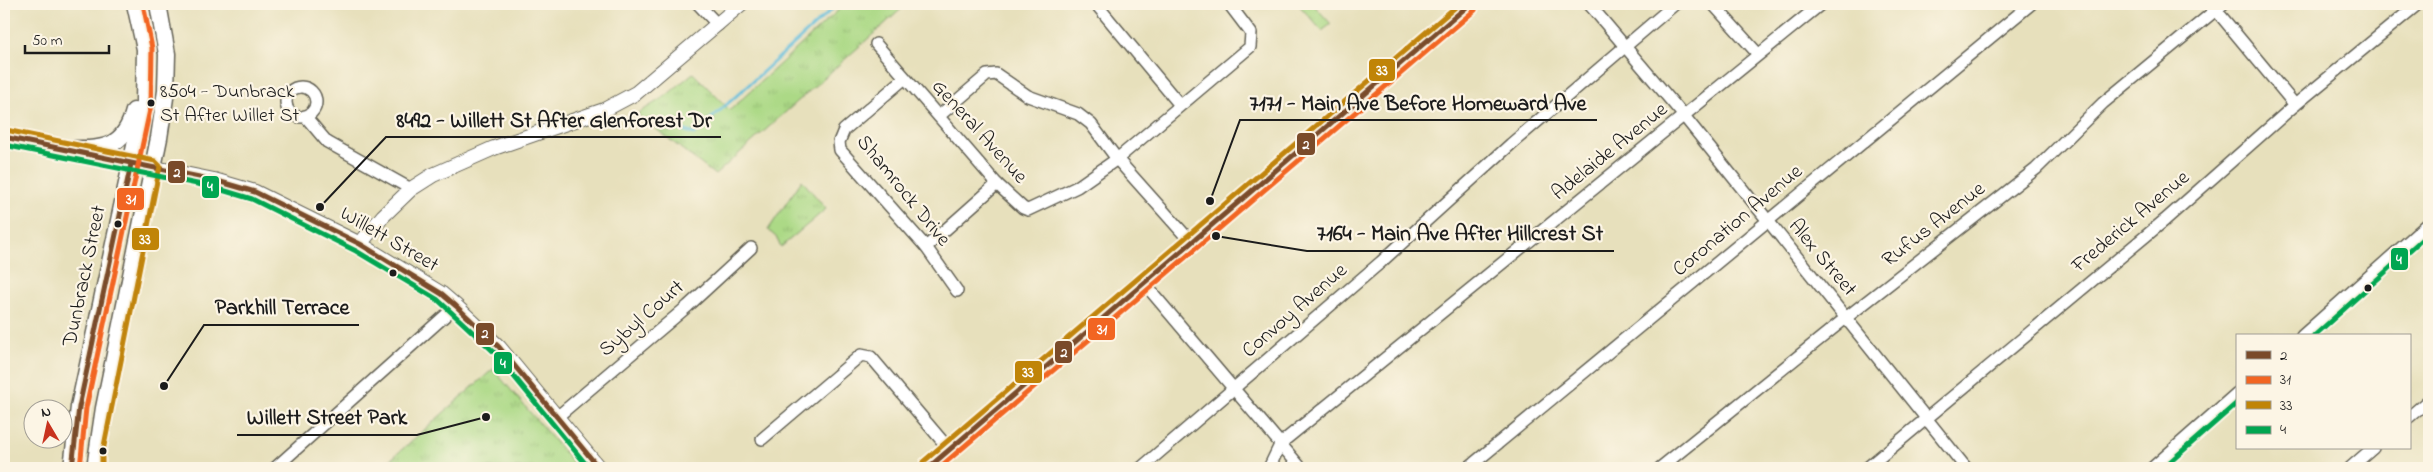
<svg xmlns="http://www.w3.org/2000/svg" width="2433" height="472" font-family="'Indie Flower',sans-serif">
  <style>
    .park { fill: url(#park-tufts); stroke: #647a51 }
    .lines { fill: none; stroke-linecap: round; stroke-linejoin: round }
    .stream { stroke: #5cbcdb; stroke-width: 3 }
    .minor-casing { stroke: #636154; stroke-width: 14 }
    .tertiary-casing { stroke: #636154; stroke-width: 16 }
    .secondary-casing { stroke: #636154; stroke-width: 19 }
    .minor { stroke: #fff; stroke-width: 11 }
    .tertiary { stroke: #fff; stroke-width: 14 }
    .secondary { stroke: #fff; stroke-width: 16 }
    .bus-1-casing { stroke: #fcf5e5; stroke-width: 9 }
    .bus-2-casing { stroke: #fcf5e5; stroke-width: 9 }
    .bus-3-casing { stroke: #fcf5e5; stroke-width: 9 }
    .bus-4-casing { stroke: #fcf5e5; stroke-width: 9 }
    .bus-1 { stroke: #7a4b2a; stroke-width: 5 }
    .bus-2 { stroke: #f26522; stroke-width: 5 }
    .bus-3 { stroke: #c08407; stroke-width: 5 }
    .bus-4 { stroke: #00a651; stroke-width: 5 }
    .bus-dot { fill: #1c1c1c; stroke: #fcf5e5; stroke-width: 2 }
    .labels { text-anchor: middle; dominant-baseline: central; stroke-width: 4.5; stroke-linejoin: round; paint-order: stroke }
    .bus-label { font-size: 20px; fill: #1c1c1c; stroke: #fcf5e5; text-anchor: start }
    .street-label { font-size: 21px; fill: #1c1c1c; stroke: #fcf5e5 }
    .leader { fill: none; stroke: #1c1c1c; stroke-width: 2 }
    .callout-dot { fill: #1c1c1c; stroke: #fcf5e5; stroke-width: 2 }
    .callout-label { font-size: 22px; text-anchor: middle; font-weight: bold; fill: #1c1c1c; stroke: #fcf5e5; stroke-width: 4.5; stroke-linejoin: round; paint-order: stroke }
    .line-badge { stroke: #fcf5e5; stroke-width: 2 }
    .badge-label { font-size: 14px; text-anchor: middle; font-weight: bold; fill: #fff }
  </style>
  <defs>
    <pattern id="park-tufts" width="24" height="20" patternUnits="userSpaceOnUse" patternTransform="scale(1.25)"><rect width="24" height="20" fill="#acd986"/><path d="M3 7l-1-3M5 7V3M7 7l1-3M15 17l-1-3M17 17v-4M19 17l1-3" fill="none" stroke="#93ba73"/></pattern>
  </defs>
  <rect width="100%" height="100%" fill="#fcf5e5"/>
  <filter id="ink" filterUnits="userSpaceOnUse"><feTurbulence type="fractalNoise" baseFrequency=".02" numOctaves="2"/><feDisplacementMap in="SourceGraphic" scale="10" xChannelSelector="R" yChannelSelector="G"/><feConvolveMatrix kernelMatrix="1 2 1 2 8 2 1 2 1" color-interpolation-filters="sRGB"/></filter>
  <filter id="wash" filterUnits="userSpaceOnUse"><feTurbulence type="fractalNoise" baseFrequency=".0096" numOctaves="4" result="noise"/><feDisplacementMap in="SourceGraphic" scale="20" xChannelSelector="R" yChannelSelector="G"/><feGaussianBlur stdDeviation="1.12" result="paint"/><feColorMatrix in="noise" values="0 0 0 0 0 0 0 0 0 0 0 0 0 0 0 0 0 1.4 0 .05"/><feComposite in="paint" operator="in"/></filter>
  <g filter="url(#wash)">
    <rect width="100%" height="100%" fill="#e7e0bc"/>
    <!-- park -->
    <g class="park">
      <polygon points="845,4 907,4 715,175 637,114 667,95 693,73 730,110"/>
      <polygon points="1298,4 1313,4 1331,24 1322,31"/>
      <polygon points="802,180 826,209 781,247 777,238 768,230"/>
      <polygon points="493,369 576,466 573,468 381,468"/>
    </g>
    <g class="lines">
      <!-- stream -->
      <polyline class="stream" points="659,121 694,134 838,4"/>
    </g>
  </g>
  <g filter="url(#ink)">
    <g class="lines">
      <defs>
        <g id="minor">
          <polyline points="698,4 718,25"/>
          <polyline points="1096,4 1180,105"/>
          <polyline points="1589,4 1684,116 1966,468"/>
          <polyline points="1713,4 1758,54"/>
          <polyline points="2211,4 2295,105"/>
          <polyline points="876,44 997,184 1023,208 1028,210 1077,187 1117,159 1250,47 1251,33 1229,4"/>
          <polyline points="905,78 844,130 839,142 840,150 926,247 957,291"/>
          <circle cx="301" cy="102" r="15"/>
          <polyline points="305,116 327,142 411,189"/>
          <polyline points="939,116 987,75 996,74 1028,96 1078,114 1091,124 1117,159 1191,242"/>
          <polyline points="926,247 997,184"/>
          <polyline points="1144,283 1301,468"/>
          <polyline points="2302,336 2429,223"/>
          <polyline points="557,417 688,306 751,248"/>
          <polyline points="2409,417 2429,400"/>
          <polyline points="762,439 861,355 871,357 949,449"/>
          <polyline points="275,468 456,306"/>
          <polyline points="1141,468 1381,262 1511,144 1675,4"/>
          <polyline points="1269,468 1281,443 1821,4"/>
          <polyline points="1468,468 2031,4"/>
          <polyline points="1660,468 1847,317 2036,169 2103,103 2223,4"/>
          <polyline points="1867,468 2165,220 2295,105 2418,4"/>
          <polyline points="2152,468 2237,393"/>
          <polyline points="2350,468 2373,448"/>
        </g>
        <g id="tertiary">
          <polyline points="4,137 214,180 255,192 360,244 442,294 456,306 499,347 599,468"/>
          <polyline points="360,244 383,216 411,189 433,175 494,148 604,110 636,93 741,4"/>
          <polyline points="928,468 1470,4"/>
        </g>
        <g id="secondary">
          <path d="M61,149C97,149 123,153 134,111"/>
          <polyline points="72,468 79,407 144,104 145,49 135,4"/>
          <polyline points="95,468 104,408 159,138 166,91 167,54 158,4"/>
        </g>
      </defs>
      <!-- minor casing -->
      <use href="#minor" class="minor-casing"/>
      <!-- tertiary casing -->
      <use href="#tertiary" class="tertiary-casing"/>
      <!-- secondary casing -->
      <use href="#secondary" class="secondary-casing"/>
      <!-- minor -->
      <use href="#minor" class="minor"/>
      <!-- tertiary -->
      <use href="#tertiary" class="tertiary"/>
      <!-- secondary -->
      <use href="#secondary" class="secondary"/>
      <defs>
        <g id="bus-1">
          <polyline points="4,137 214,180 255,192 360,244 442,294 456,306 499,347 599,468"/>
          <polyline points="72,468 79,407 131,164"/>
          <polyline points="928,468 1470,4"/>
        </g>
        <g id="bus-2">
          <polyline points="80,468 86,408 151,105 152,48 143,4"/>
          <polyline points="939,468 1475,10"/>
        </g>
        <g id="bus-3">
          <polyline points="6,130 155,161 160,166 102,456 102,468"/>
          <polyline points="923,462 1459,4"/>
        </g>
        <g id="bus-4">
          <polyline points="4,145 212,187 252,199 356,251 438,300 451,312 494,352 589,468"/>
          <polyline points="2314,336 2429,233"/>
          <polyline points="2163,468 2237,403"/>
        </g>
      </defs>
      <!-- bus-1 casing -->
      <use href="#bus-1" class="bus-1-casing"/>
      <!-- bus-2 casing -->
      <use href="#bus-2" class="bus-2-casing"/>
      <!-- bus-3 casing -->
      <use href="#bus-3" class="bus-3-casing"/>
      <!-- bus-4 casing -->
      <use href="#bus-4" class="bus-4-casing"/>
      <!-- bus-1 -->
      <use href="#bus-1" class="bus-1"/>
      <!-- bus-2 -->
      <use href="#bus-2" class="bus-2"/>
      <!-- bus-3 -->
      <use href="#bus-3" class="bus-3"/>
      <!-- bus-4 -->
      <use href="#bus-4" class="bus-4"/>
    </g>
  </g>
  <!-- markers -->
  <g class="bus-dot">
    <circle cx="151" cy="103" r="4.5"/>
    <circle cx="118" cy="224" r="4.5"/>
    <circle cx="393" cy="273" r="4.5"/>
    <circle cx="2368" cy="288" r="4.5"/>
    <circle cx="103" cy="451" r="4.5"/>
  </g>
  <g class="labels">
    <!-- bus labels -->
    <g class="bus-label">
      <text x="160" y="92">8504 - Dunbrack<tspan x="160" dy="24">St After Willet St</tspan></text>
    </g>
    <!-- street labels -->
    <g class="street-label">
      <text transform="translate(979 132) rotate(48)">General Avenue</text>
      <text transform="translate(1610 152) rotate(-39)">Adelaide Avenue</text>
      <text transform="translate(903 191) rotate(51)">Shamrock Drive</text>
      <text transform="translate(1738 221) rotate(-40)">Coronation Avenue</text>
      <text transform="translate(2131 222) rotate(-40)">Frederick Avenue</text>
      <text transform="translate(1934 225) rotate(-38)">Rufus Avenue</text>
      <text transform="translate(389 240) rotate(30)">Willett Street</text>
      <text transform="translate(1822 258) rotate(50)">Alex Street</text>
      <text transform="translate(85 276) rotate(-78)">Dunbrack Street</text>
      <text transform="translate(1295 311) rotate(-41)">Convoy Avenue</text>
      <text transform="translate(642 319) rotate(-41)">Sybyl Court</text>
    </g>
  </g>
  <!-- callouts -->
  <path class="leader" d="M1210 201L1240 120H1597M320 207L386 137H721M1216 236L1307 251H1614M164 386L204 325H359M486 417L417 435H237"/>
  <g class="callout-dot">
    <circle cx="1210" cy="201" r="5"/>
    <circle cx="320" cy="207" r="5"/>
    <circle cx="1216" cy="236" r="5"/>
    <circle cx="164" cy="386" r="5"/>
    <circle cx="486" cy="417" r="5"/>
  </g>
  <g class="callout-label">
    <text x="1418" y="110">7171 - Main Ave Before Homeward Ave</text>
    <text x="554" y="127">8492 - Willett St After Glenforest Dr</text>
    <text x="1460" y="240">7164 - Main Ave After Hillcrest St</text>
    <text x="282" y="314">Parkhill Terrace</text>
    <text x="327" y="424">Willett Street Park</text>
  </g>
  <g class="line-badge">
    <rect x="1368" y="58" width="28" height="24" rx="5" fill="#c08407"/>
    <rect x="1296" y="132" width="20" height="24" rx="5" fill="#7a4b2a"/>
    <rect x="167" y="160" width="19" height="24" rx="5" fill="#7a4b2a"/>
    <rect x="201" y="175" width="19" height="24" rx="5" fill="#00a651"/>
    <rect x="116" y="187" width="29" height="24" rx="5" fill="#f26522"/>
    <rect x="131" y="227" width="29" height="24" rx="5" fill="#c08407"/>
    <rect x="2390" y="247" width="19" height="24" rx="5" fill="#00a651"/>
    <rect x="1087" y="317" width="29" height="24" rx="5" fill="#f26522"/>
    <rect x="475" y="322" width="20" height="24" rx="5" fill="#7a4b2a"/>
    <rect x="1054" y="340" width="19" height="24" rx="5" fill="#7a4b2a"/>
    <rect x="493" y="351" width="20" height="24" rx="5" fill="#00a651"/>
    <rect x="1014" y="360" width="29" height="24" rx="5" fill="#c08407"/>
  </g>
  <g class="badge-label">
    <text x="1382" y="75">33</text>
    <text x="1306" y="149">2</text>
    <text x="177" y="177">2</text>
    <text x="210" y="191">4</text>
    <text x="131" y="204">31</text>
    <text x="145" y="244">33</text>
    <text x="2399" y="264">4</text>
    <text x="1102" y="334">31</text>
    <text x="485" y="338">2</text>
    <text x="1064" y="357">2</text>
    <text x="503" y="368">4</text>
    <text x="1028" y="377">33</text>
  </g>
  <!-- margin -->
  <rect width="2433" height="472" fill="none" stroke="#fcf5e5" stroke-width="20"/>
  <!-- legend -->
  <rect x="2236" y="334" width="175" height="115" fill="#fcf5e5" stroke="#a29e95"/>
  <rect x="2246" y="351" width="25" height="8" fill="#7a4b2a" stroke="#a29e95"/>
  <text x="2280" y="360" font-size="15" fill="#1c1c1c">2</text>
  <rect x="2246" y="376" width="25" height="8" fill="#f26522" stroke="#a29e95"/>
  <text x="2280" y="384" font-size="15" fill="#1c1c1c">31</text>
  <rect x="2246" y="401" width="25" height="8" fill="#c08407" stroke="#a29e95"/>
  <text x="2280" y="410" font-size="15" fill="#1c1c1c">33</text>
  <rect x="2246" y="426" width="25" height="8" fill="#00a651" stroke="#a29e95"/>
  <text x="2280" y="434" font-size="15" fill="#1c1c1c">4</text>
  <!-- north arrow -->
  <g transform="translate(48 424) rotate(351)"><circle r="24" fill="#fcf5e5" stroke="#a29e95"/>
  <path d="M0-4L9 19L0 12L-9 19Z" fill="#c8321e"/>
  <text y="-8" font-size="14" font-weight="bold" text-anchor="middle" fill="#1c1c1c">N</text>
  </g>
  <!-- scale -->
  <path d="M25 45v8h84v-8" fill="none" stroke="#1c1c1c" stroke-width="2.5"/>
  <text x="32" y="45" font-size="15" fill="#1c1c1c" stroke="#fcf5e5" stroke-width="4" paint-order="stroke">50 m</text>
</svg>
